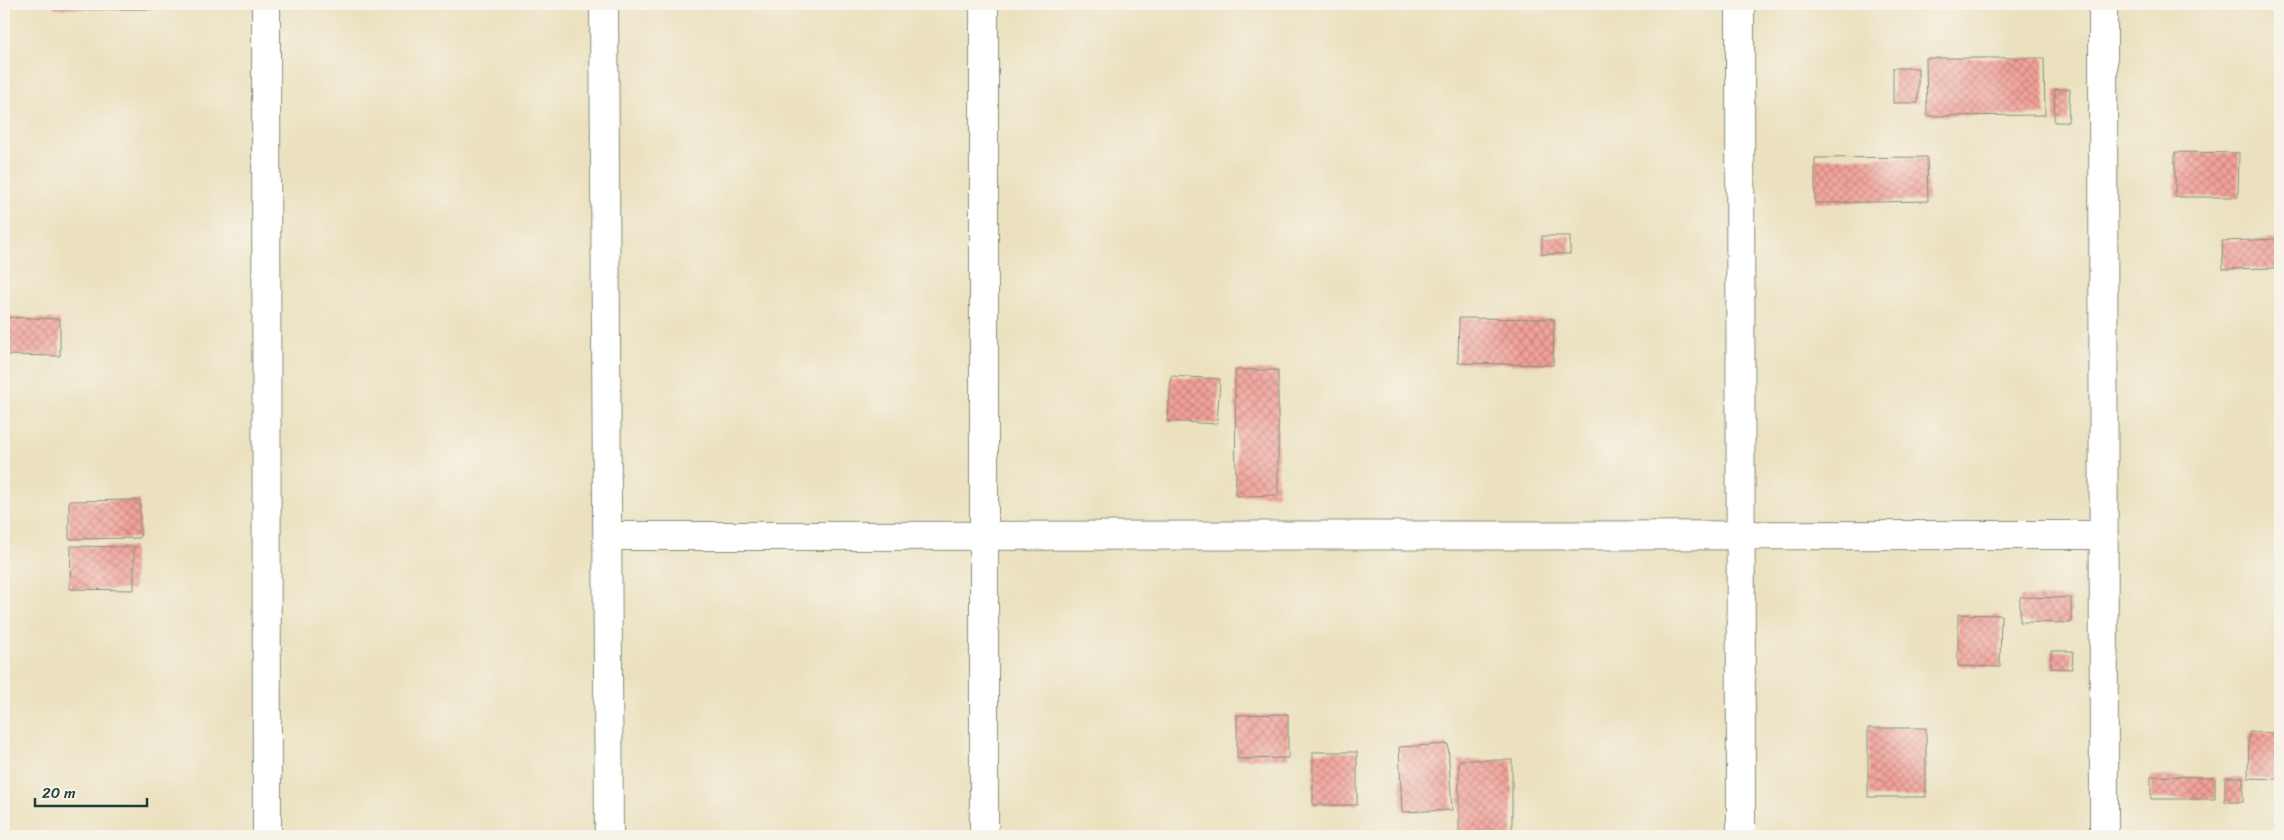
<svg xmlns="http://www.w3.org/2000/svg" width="2284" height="840" font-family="Sriracha,sans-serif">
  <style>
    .building { fill: url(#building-cross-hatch) }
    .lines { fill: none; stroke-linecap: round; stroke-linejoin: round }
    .minor-casing { stroke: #858f7a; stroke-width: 30 }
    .minor { stroke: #fff; stroke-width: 28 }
  </style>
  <defs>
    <pattern id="building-cross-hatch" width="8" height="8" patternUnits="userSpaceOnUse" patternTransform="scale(1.25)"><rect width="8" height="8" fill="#f3a19a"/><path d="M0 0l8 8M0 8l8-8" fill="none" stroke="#c4847e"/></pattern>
  </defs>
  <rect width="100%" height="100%" fill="#f7f3e8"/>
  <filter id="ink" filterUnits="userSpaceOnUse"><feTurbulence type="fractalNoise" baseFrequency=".02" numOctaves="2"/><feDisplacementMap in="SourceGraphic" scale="10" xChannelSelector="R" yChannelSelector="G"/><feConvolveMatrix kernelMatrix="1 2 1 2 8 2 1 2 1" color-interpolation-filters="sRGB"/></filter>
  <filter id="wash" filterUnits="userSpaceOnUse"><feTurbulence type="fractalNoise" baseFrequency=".0096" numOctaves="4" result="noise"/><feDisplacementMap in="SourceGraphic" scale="20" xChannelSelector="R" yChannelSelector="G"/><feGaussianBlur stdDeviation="1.12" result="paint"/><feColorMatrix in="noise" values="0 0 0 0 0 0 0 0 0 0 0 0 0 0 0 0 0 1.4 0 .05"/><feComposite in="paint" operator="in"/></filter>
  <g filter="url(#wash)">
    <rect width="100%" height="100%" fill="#ebe1bf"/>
    <g id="blocks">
      <!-- building -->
      <g class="building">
        <rect x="54" y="4" width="98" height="5"/>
        <polygon points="1926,58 2044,58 2045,115 1927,116"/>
        <rect x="1893" y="68" width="25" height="35"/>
        <polygon points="2055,89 2070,89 2068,122 2054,122"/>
        <polygon points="2175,152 2239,153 2238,197 2175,197"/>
        <polygon points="1927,157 1928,201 1815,203 1815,158"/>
        <rect x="1542" y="236" width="28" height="18"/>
        <polygon points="2280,239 2280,268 2223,269 2222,241"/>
        <polygon points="4,317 60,319 60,356 4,355"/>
        <polygon points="1459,318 1554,319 1553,365 1458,363"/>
        <polygon points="1235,370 1278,370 1278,495 1236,496"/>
        <polygon points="1171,376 1220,379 1217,424 1168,421"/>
        <polygon points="140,500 140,538 69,539 69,501"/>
        <polygon points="71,546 134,547 134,590 70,589"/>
        <polygon points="2020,597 2071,598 2071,623 2020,622"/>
        <polygon points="1958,614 2001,615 2000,667 1958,666"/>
        <polygon points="2051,651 2073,651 2072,669 2051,668"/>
        <polygon points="1288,714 1288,758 1237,759 1237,715"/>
        <rect x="1868" y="728" width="58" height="69"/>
        <polygon points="2249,732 2280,733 2280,779 2248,778"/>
        <polygon points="1448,744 1452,810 1402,812 1399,747"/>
        <rect x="1313" y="752" width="44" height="53"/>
        <rect x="1459" y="760" width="53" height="76"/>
        <polygon points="2151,776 2215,777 2215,799 2151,799"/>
        <rect x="2225" y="777" width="18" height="25"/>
      </g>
    </g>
  </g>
  <g filter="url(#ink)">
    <use href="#blocks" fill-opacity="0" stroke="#858f7a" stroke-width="1"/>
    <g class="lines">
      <defs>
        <g id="minor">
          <polyline points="266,4 267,836"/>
          <polyline points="604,4 609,836"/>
          <polyline points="984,4 984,836"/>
          <polyline points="1740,4 1741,836"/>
          <polyline points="2103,4 2104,836"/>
          <polyline points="609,536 2103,535"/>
        </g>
      </defs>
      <!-- minor casing -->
      <use href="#minor" class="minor-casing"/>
      <!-- minor -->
      <use href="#minor" class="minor"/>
    </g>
  </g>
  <!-- margin -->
  <rect width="2284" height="840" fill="none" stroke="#f7f3e8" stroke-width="20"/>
  <!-- scale -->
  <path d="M35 798v8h112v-8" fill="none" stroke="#1f3d34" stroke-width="2.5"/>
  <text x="42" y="798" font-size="15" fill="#1f3d34" stroke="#f7f3e8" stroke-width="4" paint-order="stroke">20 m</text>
</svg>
